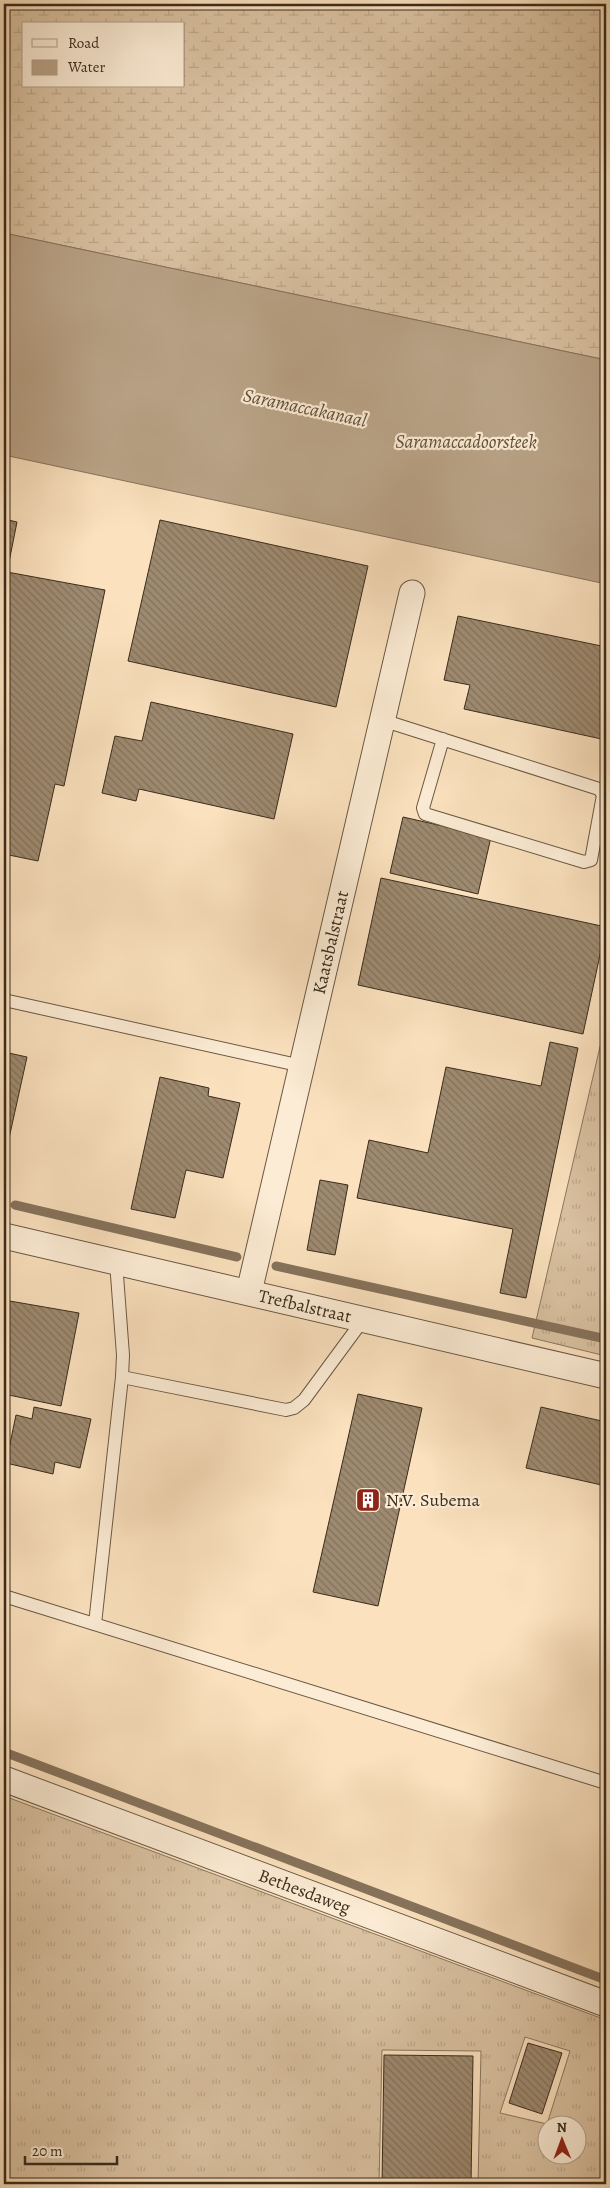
<svg xmlns="http://www.w3.org/2000/svg" width="610" height="2188" font-family="Alegreya,serif">
  <style>
    .grass { fill: url(#grass-tufts); stroke: #8a775f; fill-rule: evenodd }
    .wetland { fill: url(#wetland-marsh); stroke: #8a775f; fill-rule: evenodd }
    .water { fill: #b9a387; stroke: #86735c }
    .lines { fill: none; stroke-linecap: round; stroke-linejoin: round }
    .stream { stroke: #86735c; stroke-width: 9 }
    .building { fill: url(#building-back-hatch); stroke: #3a2c1c }
    .lane-casing { stroke: #6a5944; stroke-width: 14 }
    .street-casing { stroke: #6a5944; stroke-width: 27 }
    .lane { stroke: #fcecd5; stroke-width: 12 }
    .street { stroke: #fcecd5; stroke-width: 25 }
    .labels { text-anchor: middle; dominant-baseline: central; stroke-width: 4.5; stroke-linejoin: round; paint-order: stroke }
    .street-label { font-size: 18px; fill: #3a2c1c; stroke: #fcecd5 }
    .poi-label { font-size: 18px; fill: #3a2c1c; stroke: #fcecd5; text-anchor: start }
    .water-label { font-size: 19px; font-style: italic; fill: #60503c; stroke: #fcecd5 }
  </style>
  <defs>
    <pattern id="grass-tufts" width="24" height="20" patternUnits="userSpaceOnUse" patternTransform="scale(1.25)"><rect width="24" height="20" fill="#dac2a2"/><path d="M3 7l-1-3M5 7V3M7 7l1-3M15 17l-1-3M17 17v-4M19 17l1-3" fill="none" stroke="#bca78b"/></pattern>
    <pattern id="wetland-marsh" width="20" height="14" patternUnits="userSpaceOnUse" patternTransform="scale(1.25)"><rect width="20" height="14" fill="#dac2a2"/><path d="M1 5h8M5 5V1M11 12h8M15 12V8" fill="none" stroke="#bca78b"/></pattern>
    <pattern id="building-back-hatch" width="6" height="6" patternUnits="userSpaceOnUse" patternTransform="scale(1.25)"><rect width="6" height="6" fill="#9e8a70"/><path d="M-1 5l2 2M0 0l6 6M5-1l2 2" fill="none" stroke="#82715b"/></pattern>
  </defs>
  <rect width="100%" height="100%" fill="#fbe1be"/>
  <filter id="stains"><feTurbulence type="fractalNoise" baseFrequency=".004" numOctaves="4"/><feColorMatrix values="0 0 0 0 .2 0 0 0 0 .09 0 0 0 0 .02 0 0 0 .5 -.17"/></filter>
  <radialGradient id="worn" r=".72"><stop offset=".6" stop-color="#630" stop-opacity="0"/><stop offset="1" stop-color="#630" stop-opacity=".3"/></radialGradient>
  <!-- grass -->
  <g class="grass">
    <polygon points="606,1021 606,1356 532,1338"/>
    <path d="M4,1796L606,2020V2184H478L481,2051L382,2050L379,2184H4V1915L7,1905L4,1903ZM525,2037L570,2051L547,2124L500,2113ZM548,2126H578V2156H548Z"/>
  </g>
  <!-- wetland -->
  <path class="wetland" d="M4,4H606V360L4,233ZM24,24H184V86H24Z"/>
  <!-- water -->
  <polygon class="water" points="4,233 606,360 606,584 4,455"/>
  <g class="lines">
    <!-- stream -->
    <g class="stream">
      <polyline points="15,1205 237,1257"/>
      <polyline points="276,1266 606,1339"/>
      <polyline points="4,1752 606,1980"/>
    </g>
  </g>
  <!-- building -->
  <g class="building">
    <polygon points="4,519 17,522 7,572 105,590 64,786 55,784 38,861 4,854"/>
    <polygon points="160,520 368,566 336,707 128,661"/>
    <polygon points="458,616 606,647 606,740 464,709 470,685 444,680"/>
    <polygon points="151,702 293,734 274,819 139,789 136,801 102,793 115,736 142,741"/>
    <polygon points="403,817 491,837 478,894 390,873"/>
    <polygon points="381,878 606,927 583,1034 358,985"/>
    <polygon points="550,1042 578,1048 526,1298 500,1293 513,1229 357,1198 369,1140 428,1153 446,1067 541,1086"/>
    <polygon points="4,1052 27,1057 4,1161"/>
    <polygon points="160,1077 209,1088 208,1096 240,1103 223,1178 186,1170 175,1218 131,1209"/>
    <polygon points="320,1180 348,1185 335,1255 307,1250"/>
    <polygon points="4,1300 79,1313 61,1406 4,1394"/>
    <polygon points="358,1394 422,1408 378,1606 313,1592"/>
    <polygon points="34,1407 91,1419 80,1468 55,1462 53,1474 6,1463 16,1415 32,1419"/>
    <polygon points="541,1407 606,1422 606,1486 526,1468"/>
    <polygon points="528,2043 562,2053 542,2114 509,2103"/>
    <polygon points="384,2055 473,2056 471,2184 382,2184"/>
  </g>
  <g class="lines">
    <defs>
      <g id="lane">
        <polyline points="382,720 599,789 603,795 591,860 584,862 425,814 423,808 443,739"/>
        <polyline points="4,1000 302,1066"/>
        <polyline points="122,1377 286,1410 294,1408 304,1400 363,1320"/>
        <polyline points="4,1596 606,1783"/>
        <polyline points="95,1624 122,1377 123,1355 116,1262"/>
      </g>
      <g id="street">
        <path id="s1" d="M4,1236L606,1376"/>
        <path id="s2" d="M249,1292L412,593"/>
        <path id="s3" d="M4,1779L606,2004"/>
      </g>
    </defs>
    <!-- lane casing -->
    <use href="#lane" class="lane-casing"/>
    <!-- street casing -->
    <use href="#street" class="street-casing"/>
    <!-- lane -->
    <use href="#lane" class="lane"/>
    <!-- street -->
    <use href="#street" class="street"/>
  </g>
  <!-- icons -->
  <defs>
    <symbol id="building-square" viewBox="-11 -11 22 22"><rect x="-9" y="-9" width="18" height="18" rx="4" fill="#8f2418" stroke="#fcecd5"/><path d="M-4-6H4V6H1V3H-1V6H-4ZM-2.5-4.3h1.7v1.8h-1.7ZM.8-4.3h1.7v1.8H.8ZM-2.5-1h1.7V.8h-1.7ZM.8-1h1.7V.8H.8Z" fill="#fff"/></symbol>
  </defs>
  <g fill-rule="evenodd">
    <use href="#building-square" x="354" y="1486" width="28" height="28"/>
  </g>
  <g class="labels">
    <!-- street labels -->
    <g class="street-label">
      <text stroke="none"><textPath href="#s2" startOffset="359">Kaatsbalstraat</textPath></text>
      <text stroke="none"><textPath href="#s1" startOffset="309">Trefbalstraat</textPath></text>
      <text stroke="none"><textPath href="#s3" startOffset="321">Bethesdaweg</textPath></text>
    </g>
    <!-- poi labels -->
    <g class="poi-label">
      <text x="386" y="1500">N.V. Subema</text>
    </g>
    <!-- water labels -->
    <g class="water-label">
      <text transform="translate(305 408) rotate(12)">Saramaccakanaal</text>
      <text x="466" y="442">Saramaccadoorsteek</text>
    </g>
  </g>
  <!-- margin -->
  <rect width="610" height="2188" fill="none" stroke="#fbe1be" stroke-width="20"/>
  <rect x="5" y="5" width="600" height="2178" fill="none" stroke="#3a2c1c" stroke-width="2.5"/>
  <rect x="10" y="10" width="590" height="2168" fill="none" stroke="#3a2c1c"/>
  <!-- legend -->
  <rect x="22" y="22" width="162" height="65" fill="#fcecd5" stroke="#ae9f8b"/>
  <rect x="32" y="39" width="25" height="8" fill="#fcecd5" stroke="#ae9f8b"/>
  <text x="68" y="48" font-size="15" fill="#3a2c1c">Road</text>
  <rect x="32" y="60" width="25" height="15" fill="#b9a387" stroke="#ae9f8b"/>
  <text x="68" y="72" font-size="15" fill="#3a2c1c">Water</text>
  <!-- north arrow -->
  <g transform="translate(562 2140) rotate(359)"><circle r="24" fill="#fcecd5" stroke="#ae9f8b"/>
  <path d="M0-4L9 19L0 12L-9 19Z" fill="#8f2418"/>
  <text y="-8" font-size="14" font-weight="bold" text-anchor="middle" fill="#3a2c1c">N</text>
  </g>
  <!-- scale -->
  <path d="M25 2156v8h92v-8" fill="none" stroke="#3a2c1c" stroke-width="2.5"/>
  <text x="32" y="2156" font-size="15" fill="#3a2c1c" stroke="#fcecd5" stroke-width="4" paint-order="stroke">20 m</text>
  <rect width="100%" height="100%" filter="url(#stains)"/>
  <rect width="100%" height="100%" fill="url(#worn)"/>
</svg>
